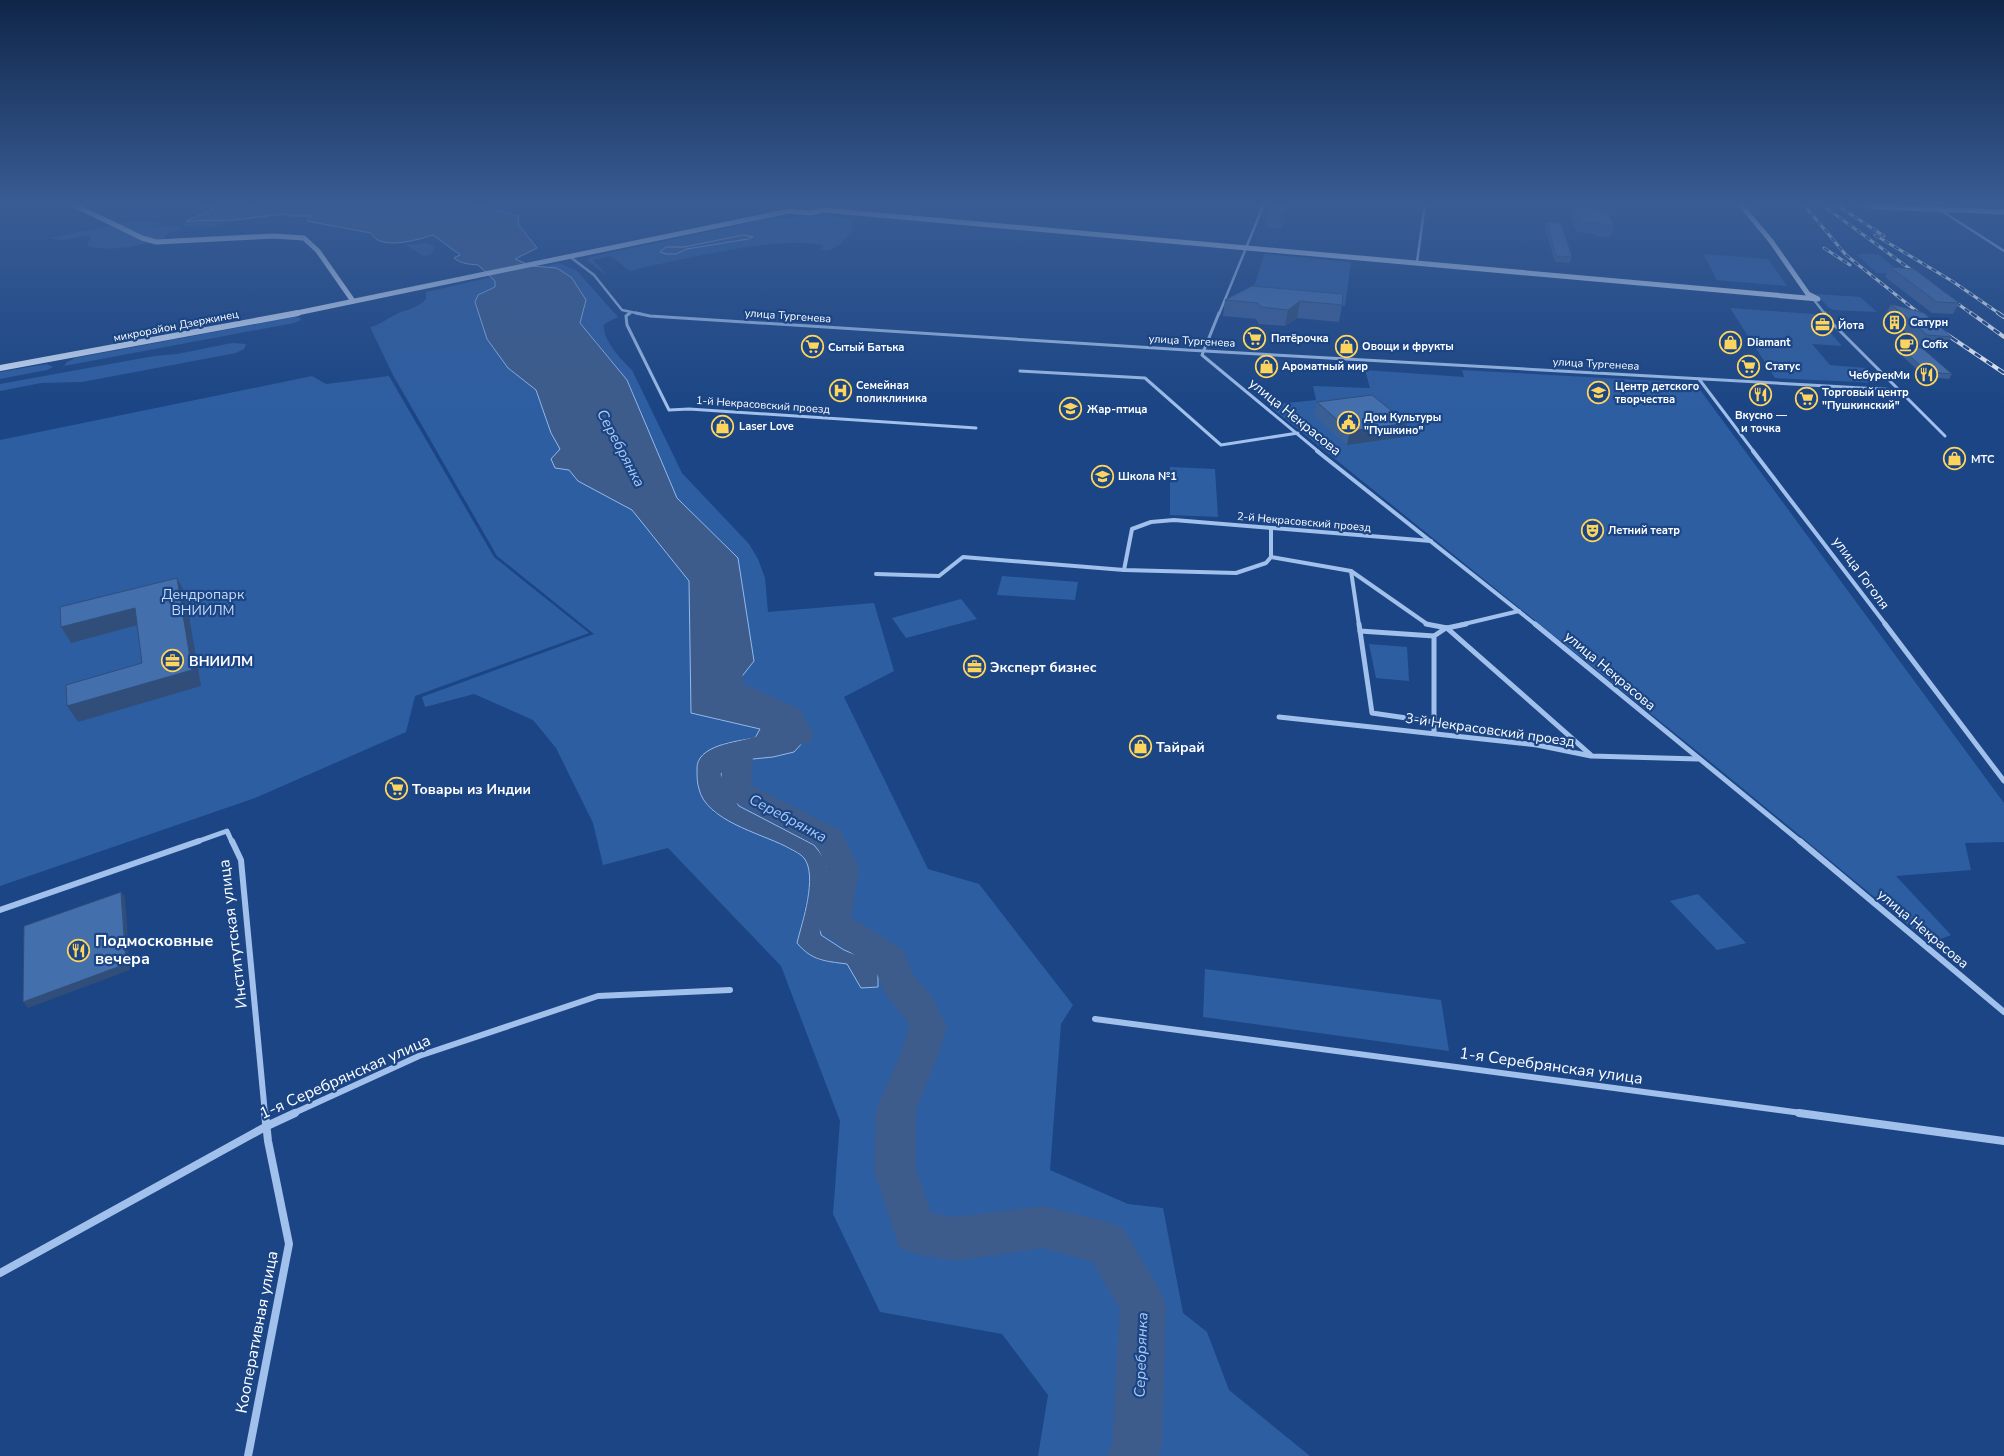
<svg xmlns="http://www.w3.org/2000/svg" width="2004" height="1456" font-family="'Nunito Sans',sans-serif">
  <style>
    .green { fill: #2e5ea2 }
    .water { fill: #3d5c8b; stroke: #93baed }
    .lines { fill: none; stroke-linecap: round; stroke-linejoin: round }
    .river { fill: #3d5c8b; fill-rule: evenodd }
    .street-far5 { stroke: #a1c0eb; stroke-width: 2.5 }
    .street-far4 { stroke: #a1c0eb; stroke-width: 3 }
    .street-far3 { stroke: #a1c0eb; stroke-width: 4 }
    .street-far2 { stroke: #a1c0eb; stroke-width: 5 }
    .street-far1 { stroke: #a1c0eb; stroke-width: 6 }
    .street { stroke: #a1c0eb; stroke-width: 8 }
    .secondary-far1 { stroke: #cddef8; stroke-width: 5 }
    .secondary { stroke: #cddef8; stroke-width: 6 }
    .rail-far1-casing { stroke: #fff; stroke-width: 3 }
    .rail-casing { stroke: #fff; stroke-width: 4 }
    .rail-far1 { stroke: #1b4584; stroke-width: 2; stroke-dasharray: 5.5; stroke-linecap: butt }
    .rail { stroke: #1b4584; stroke-width: 2.5; stroke-dasharray: 7; stroke-linecap: butt }
    .wall { fill: #3a5f95 }
    .shaded-wall { fill: #304e79 }
    .building { fill: #446fad; stroke: #304e79 }
    .labels { text-anchor: middle; dominant-baseline: central; stroke-width: 4.5; stroke-linejoin: round; paint-order: stroke }
    .far-street-label { font-size: 11px; fill: #fff; stroke: #1b4584 }
    .far-poi-label { font-size: 11px; font-weight: bold; fill: #fff; stroke: #1b4584; text-anchor: start }
    .street-label { font-size: 14px; fill: #fff; stroke: #1b4584 }
    .park-label { font-size: 14px; fill: #c5dbf8; stroke: #1b4584 }
    .poi-label { font-size: 14px; font-weight: bold; fill: #fff; stroke: #1b4584; text-anchor: start }
    .water-label { font-size: 15px; font-style: italic; fill: #accaf3; stroke: #1b4584 }
    .near-street-label { font-size: 16px; fill: #fff; stroke: #1b4584 }
    .near-poi-label { font-size: 16px; font-weight: bold; fill: #fff; stroke: #1b4584; text-anchor: start }
  </style>
  <rect width="100%" height="100%" fill="#1b4584"/>
  <!-- green -->
  <g class="green">
    <path d="M826,216L851,219L853,229C843,241 836,253 820,250L824,246L823,245C773,236 699,257 649,266L630,271L610,256L593,260L605,273H603L587,260L590,257L771,218Z"/>
    <path d="M235,220C221,225 197,232 183,224L186,221Z"/>
    <path d="M133,221L159,222L154,226H179L180,229L167,234L163,239C138,246 112,252 87,246L91,235L61,240L49,238Z"/>
    <polygon points="428,243 435,247 431,255 423,256 406,245"/>
    <polygon points="1264,254 1351,262 1345,306 1251,297"/>
    <polygon points="1703,254 1768,259 1787,286 1717,280"/>
    <polygon points="1856,254 1878,254 1903,274 1877,273"/>
    <path d="M559,263L576,270L618,317L604,324C602,340 621,359 632,370L682,473L749,544L758,559L765,578L768,612L874,603L894,671L844,697L928,869L979,884L1073,1005L1061,1024L1050,1170L1128,1204L1163,1208L1183,1313L1207,1332L1229,1390L1310,1456H1038L1048,1395L1002,1334L880,1312L833,1214L840,1121L781,966L668,848L603,865L593,823L556,748L533,720L474,694L425,707L422,697L594,634L497,556L393,375L370,327C381,324 382,322 391,317C403,309 417,310 426,299V292L492,277L495,281V287L478,295L508,368L536,390L551,433L561,449L569,470L578,481L632,510L689,581L691,713L760,729L755,738L723,743L713,812L731,822L766,836L804,857L810,871L809,889L797,943L819,960L847,964L876,963L844,950L821,935L819,924L830,882L822,855L739,806L726,787L721,774L733,761L773,757L794,752L798,725L737,699L732,689L754,661L738,558L677,498L627,380L580,323L586,300C573,280 568,268 542,267Z"/>
    <polygon points="1816,294 1860,297 1877,312 1834,310 1829,308"/>
    <polygon points="1730,308 1814,314 1842,346 1812,344 1830,365 1866,368 1878,383 1775,378"/>
    <polygon points="295,317 300,318 301,320 294,323 64,366 67,362 75,358"/>
    <polygon points="232,343 246,344 244,349 236,353 82,382 41,383 0,391 0,384 154,356 177,354"/>
    <polygon points="47,364 53,367 47,370 0,379 0,372"/>
    <polygon points="1365,370 1464,377 1462,370 1695,383 2004,803 2004,842 1965,843 1971,870 1896,876 1951,935 1930,943 1713,764 1268,405 1316,400 1313,386 1370,388"/>
    <polygon points="312,376 326,384 389,376 494,557 589,633 415,696 406,732 255,798 0,886 0,440"/>
    <polygon points="1170,467 1215,469 1218,517 1170,515"/>
    <polygon points="1002,576 1078,582 1075,600 997,595"/>
    <polygon points="961,599 977,619 906,638 892,618"/>
    <polygon points="1369,644 1407,647 1409,681 1376,678"/>
    <polygon points="1698,894 1746,943 1717,950 1670,901"/>
    <polygon points="1205,969 1441,1000 1449,1051 1203,1017"/>
  </g>
  <!-- water -->
  <g class="water">
    <path d="M198,204H473L519,216L518,224L537,248L515,259L532,266L557,268L572,278L586,300L580,323L627,380L677,498L738,558L754,661L732,689L737,699L798,725L806,739L794,752L773,757L733,761L721,774L726,787L739,806L814,845C847,882 814,900 821,935L844,950L876,963L878,974V987L861,988L847,964C825,961 812,961 797,943C802,922 818,876 804,858C800,853 790,849 785,846C759,833 706,820 699,789C697,783 697,776 697,770C695,745 738,741 755,738L760,729L691,713L689,581L632,510L578,481L569,470L555,468L551,459L560,449L551,433L536,390L508,368L487,339L475,302L478,295L495,287V281L478,265C469,264 461,264 454,258L460,255L459,254L433,235C418,240 379,251 371,233L307,221L312,216H292L283,214L235,220L186,221L214,209Z"/>
    <polygon points="743,235 753,237 748,239 687,249 676,254 666,254 660,252 666,247 684,247"/>
  </g>
  <g class="lines">
    <!-- river -->
    <polygon class="river" points="726,644 735,646 739,652 744,684 799,709 814,735 810,742 753,757 751,785 841,831 859,868 851,917 903,950 914,976 932,997 947,1027 940,1050 916,1110 916,1170 931,1213 956,1217 1043,1206 1107,1222 1123,1228 1159,1289 1166,1305 1162,1446 1158,1456 1107,1456 1112,1443 1120,1309 1093,1262 1043,1248 956,1261 915,1254 899,1247 874,1170 876,1110 902,1050 909,1027 905,1018 886,995 875,969 821,932 816,923 827,868 817,846 725,797 721,790 723,751 728,744 783,730 778,721 721,695 717,689 713,652 717,646"/>
    <!-- street-far5 -->
    <g class="street-far5">
      <polyline points="1940,210 2004,251"/>
      <polyline points="569,256 594,275 622,310 641,314"/>
      <polyline points="1417,262 1425,204"/>
      <polyline points="1814,300 1825,314"/>
      <polyline points="628,314 630,313"/>
      <polyline points="1219,314 1264,204"/>
    </g>
    <!-- street-far4 -->
    <g class="street-far4">
      <polyline points="630,313 626,316 627,325 669,410 689,409 976,428"/>
      <polyline points="636,313 650,316 1187,350 1898,390"/>
      <polyline points="1219,313 1202,355 1319,452"/>
      <polyline points="1825,313 1825,316 1945,436"/>
      <polyline points="1020,371 1145,378 1221,445 1298,433"/>
      <polyline points="1699,379 1754,452"/>
    </g>
    <!-- street-far3 -->
    <g class="street-far3">
      <polyline points="1317,451 1536,625"/>
      <polyline points="1753,451 1886,625"/>
      <polyline points="1271,557 1351,571 1427,624 1431,625"/>
      <polyline points="1124,570 1132,529 1151,522 1174,520 1431,541"/>
      <polyline points="1351,571 1359,625"/>
      <polyline points="876,574 939,576 963,557 1124,570 1236,573 1266,563 1271,557 1271,528"/>
      <polyline points="1460,625 1519,611"/>
    </g>
    <!-- street-far2 -->
    <g class="street-far2">
      <polyline points="1359,624 1372,713 1434,722"/>
      <polyline points="1426,624 1447,628"/>
      <polyline points="1466,624 1447,628 1591,755"/>
      <polyline points="1535,624 1801,842"/>
      <polyline points="1885,624 2004,781"/>
      <polyline points="1360,631 1434,636"/>
      <polyline points="1279,717 1537,745 1591,756 1698,759"/>
      <polyline points="1434,733 1434,636 1446,628"/>
      <polyline points="196,842 227,831 232,842"/>
    </g>
    <!-- street-far1 -->
    <g class="street-far1">
      <polyline points="232,841 241,860 265,1114"/>
      <polyline points="1800,841 2004,1012"/>
      <polyline points="0,910 199,841"/>
      <polyline points="1095,1019 1809,1114"/>
      <polyline points="292,1114 419,1056 598,996 730,990"/>
    </g>
    <!-- street -->
    <g class="street">
      <polyline points="1799,1113 2004,1141"/>
      <polyline points="0,1273 267,1126 295,1113"/>
      <polyline points="248,1456 289,1244 268,1141 265,1113"/>
    </g>
    <!-- secondary-far1 -->
    <g class="secondary-far1">
      <polyline points="72,204 142,238 156,242 273,236 304,238 318,251 353,301"/>
      <polyline points="1861,204 1876,207 2004,212"/>
      <polyline points="292,314 789,211 810,213 823,210 1818,299 1808,294 1771,241 1740,204"/>
    </g>
    <!-- secondary -->
    <polyline class="secondary" points="0,368 298,313"/>
    <defs>
      <g id="rail-far1">
        <polyline points="1803,204 1846,255 1920,314"/>
        <polyline points="1821,204 1921,277"/>
        <polyline points="1835,204 1884,236"/>
        <polyline points="1875,235 1952,281 2000,314"/>
        <polyline points="1824,248 1850,265"/>
        <polyline points="1947,296 1972,314"/>
      </g>
      <g id="rail">
        <polyline points="1918,313 1926,319"/>
        <polyline points="1971,313 2004,337"/>
        <polyline points="1998,313 2004,317"/>
        <polyline points="1940,330 2004,373"/>
      </g>
    </defs>
    <!-- rail-far1 casing -->
    <use href="#rail-far1" class="rail-far1-casing"/>
    <!-- rail casing -->
    <use href="#rail" class="rail-casing"/>
    <!-- rail-far1 -->
    <use href="#rail-far1" class="rail-far1"/>
    <!-- rail -->
    <use href="#rail" class="rail"/>
  </g>
  <!-- wall -->
  <g class="wall">
    <polygon points="855,204 898,204 893,209"/>
    <polygon points="1574,207 1614,226 1610,237 1596,236 1595,234 1577,232 1571,217"/>
    <polygon points="1287,211 1281,229 1265,227 1267,213"/>
    <polygon points="1547,222 1572,257 1570,263 1555,262 1545,227"/>
    <polygon points="1890,267 1959,303 1953,314 1932,313 1885,277"/>
    <polygon points="1252,286 1342,305 1339,322 1297,318 1285,326 1259,324 1256,319 1223,316 1225,300"/>
    <polygon points="1891,304 1952,337 1946,348 1921,346 1886,314"/>
    <polygon points="1899,346 1952,374 1949,379 1925,377 1896,350"/>
    <polygon points="1317,402 1407,423 1404,437 1347,445 1314,416"/>
  </g>
  <!-- shaded-wall -->
  <g class="shaded-wall">
    <polygon points="893,204 898,204 893,209"/>
    <polygon points="1287,204 1288,204 1287,211 1281,229 1283,214"/>
    <polygon points="1300,301 1297,318 1285,326 1288,310"/>
    <polygon points="1407,423 1404,437 1347,445 1350,431"/>
    <polygon points="177,578 185,593 201,686 78,722 67,706 192,670"/>
    <polygon points="135,608 145,623 71,643 61,627"/>
    <polygon points="121,892 125,897 130,970 28,1008 23,1002"/>
  </g>
  <!-- building -->
  <g class="building">
    <polygon points="1271,204 1287,204 1283,214 1267,213"/>
    <polygon points="1574,207 1607,209 1614,226 1599,225 1598,223 1580,221"/>
    <polygon points="1547,222 1561,223 1572,257 1556,256"/>
    <polygon points="1890,267 1914,269 1959,303 1937,302"/>
    <polygon points="1252,286 1343,294 1342,305 1300,301 1288,310 1261,307 1258,303 1225,300"/>
    <polygon points="1891,304 1924,313 1952,337 1927,335"/>
    <polygon points="1899,346 1922,348 1952,374 1927,372"/>
    <polygon points="1372,395 1407,423 1350,431 1317,402"/>
    <polygon points="177,578 192,670 67,706 66,685 142,663 135,608 61,627 60,607"/>
    <polygon points="121,892 126,964 23,1002 24,926"/>
  </g>
  <!-- sky -->
  <linearGradient id="sky" x2="0" y2="1"><stop stop-color="#0f2649"/><stop offset="0.5" stop-color="#395c94"/><stop offset="1" stop-color="#395c94" stop-opacity="0"/></linearGradient>
  <rect width="2004" height="408" fill="url(#sky)"/>
  <!-- icons -->
  <defs>
    <symbol id="building-ring" viewBox="-11 -11 22 22"><circle r="9.5" fill="#1b4584" stroke="#fdd45d" stroke-width="1.5"/><path d="M-4-6H4V6H1V3H-1V6H-4ZM-2.5-4.3h1.7v1.8h-1.7ZM.8-4.3h1.7v1.8H.8ZM-2.5-1h1.7V.8h-1.7ZM.8-1h1.7V.8H.8Z" fill="#fdd45d"/></symbol>
    <symbol id="office-ring" viewBox="-11 -11 22 22"><circle r="9.5" fill="#1b4584" stroke="#fdd45d" stroke-width="1.5"/><path d="M-6-3h4V-5.5h4V-3h4V5H-6ZM-1-4.5V-3h2v-1.5ZM-6 0V1H6V0Z" fill="#fdd45d"/></symbol>
    <symbol id="supermarket-ring" viewBox="-11 -11 22 22"><circle r="9.5" fill="#1b4584" stroke="#fdd45d" stroke-width="1.5"/><path d="M-6-5.5h2.5l.6 2H6L4.5 2H-2.5L-4.4-4H-6ZM-1.5 3.2a1.3 1.3 0 1 0 .1 0ZM3 3.2a1.3 1.3 0 1 0 .1 0Z" fill="#fdd45d"/></symbol>
    <symbol id="shop-ring" viewBox="-11 -11 22 22"><circle r="9.5" fill="#1b4584" stroke="#fdd45d" stroke-width="1.5"/><path d="M-5-2.5h2.3a2.7 3.5 0 0 1 5.4 0H5L5.5 6h-11ZM-1.5-2.5h3a1.5 2.3 0 0 0-3 0Z" fill="#fdd45d"/></symbol>
    <symbol id="cafe-ring" viewBox="-11 -11 22 22"><circle r="9.5" fill="#1b4584" stroke="#fdd45d" stroke-width="1.5"/><path d="M-5.5-4.5H6V0H3Q3 3.5 0 3.5H-2.5Q-5.5 3.5-5.5 0ZM3-3.2v2h1.7v-2ZM-6 4.5H4V6H-6Z" fill="#fdd45d"/></symbol>
    <symbol id="restaurant-ring" viewBox="-11 -11 22 22"><circle r="9.5" fill="#1b4584" stroke="#fdd45d" stroke-width="1.5"/><path d="M-5-6h1v4h1v-4h1v4h1v-4h1v5L-1.5 .5V6h-2V.5L-5-1ZM5-6V6H3V1.5H1.5Q1.5-4 5-6Z" fill="#fdd45d"/></symbol>
    <symbol id="hospital-ring" viewBox="-11 -11 22 22"><circle r="9.5" fill="#1b4584" stroke="#fdd45d" stroke-width="1.5"/><path d="M-5-5h3v3.5h4V-5h3V5h-3V1.5h-4V5h-3Z" fill="#fdd45d"/></symbol>
    <symbol id="school-ring" viewBox="-11 -11 22 22"><circle r="9.5" fill="#1b4584" stroke="#fdd45d" stroke-width="1.5"/><path d="M0-5L7-2L0 1L-7-2ZM-4 1L0 2.5L4 1V4Q0 6-4 4Z" fill="#fdd45d"/></symbol>
    <symbol id="civic-ring" viewBox="-11 -11 22 22"><circle r="9.5" fill="#1b4584" stroke="#fdd45d" stroke-width="1.5"/><path d="M-.6-6.5H3V-4.5H.6V-3L4-1V1h2V6H-6V1h2V-1L-.6-3ZM-1.2 2.5V6h2.4V2.5Z" fill="#fdd45d"/></symbol>
    <symbol id="theatre-ring" viewBox="-11 -11 22 22"><circle r="9.5" fill="#1b4584" stroke="#fdd45d" stroke-width="1.5"/><path d="M-5-5.5Q0-4 5-5.5V0Q5 5 0 6Q-5 5-5 0ZM-3.3-2.5H-1v1.5H-3.3ZM1-2.5H3.3v1.5H1ZM-2.8 1Q0 5.5 2.8 1Z" fill="#fdd45d"/></symbol>
  </defs>
  <g fill-rule="evenodd">
    <use href="#building-ring" x="1882" y="310" width="25" height="25"/>
    <use href="#office-ring" x="1810" y="312" width="25" height="25"/>
    <use href="#supermarket-ring" x="1242" y="326" width="25" height="25"/>
    <use href="#shop-ring" x="1718" y="330" width="25" height="25"/>
    <use href="#cafe-ring" x="1894" y="332" width="25" height="25"/>
    <use href="#shop-ring" x="1334" y="334" width="25" height="25"/>
    <use href="#supermarket-ring" x="800" y="334" width="25" height="25"/>
    <use href="#shop-ring" x="1254" y="354" width="25" height="25"/>
    <use href="#supermarket-ring" x="1736" y="354" width="25" height="25"/>
    <use href="#restaurant-ring" x="1914" y="362" width="25" height="25"/>
    <use href="#hospital-ring" x="828" y="378" width="25" height="25"/>
    <use href="#school-ring" x="1586" y="380" width="25" height="25"/>
    <use href="#restaurant-ring" x="1748" y="382" width="25" height="25"/>
    <use href="#supermarket-ring" x="1794" y="386" width="25" height="25"/>
    <use href="#school-ring" x="1058" y="396" width="25" height="25"/>
    <use href="#civic-ring" x="1336" y="410" width="25" height="25"/>
    <use href="#shop-ring" x="710" y="414" width="25" height="25"/>
    <use href="#shop-ring" x="1942" y="446" width="25" height="25"/>
    <use href="#school-ring" x="1090" y="464" width="25" height="25"/>
    <use href="#theatre-ring" x="1580" y="518" width="25" height="25"/>
    <use href="#office-ring" x="160" y="648" width="25" height="25"/>
    <use href="#office-ring" x="962" y="654" width="25" height="25"/>
    <use href="#shop-ring" x="1128" y="734" width="25" height="25"/>
    <use href="#supermarket-ring" x="384" y="776" width="25" height="25"/>
    <use href="#restaurant-ring" x="66" y="938" width="25" height="25"/>
  </g>
  <g class="labels">
    <!-- far-street labels -->
    <g class="far-street-label">
      <text transform="translate(788 316) rotate(4)">улица Тургенева</text>
      <text transform="translate(176 326) rotate(-11)">микрорайон Дзержинец</text>
      <text transform="translate(1192 341) rotate(3)">улица Тургенева</text>
      <text transform="translate(1596 364) rotate(3)">улица Тургенева</text>
      <text transform="translate(763 405) rotate(4)">1-й Некрасовский проезд</text>
      <text transform="translate(1304 522) rotate(5)">2-й Некрасовский проезд</text>
    </g>
    <!-- far-poi labels -->
    <g class="far-poi-label">
      <text x="1910" y="322">Сатурн</text>
      <text x="1838" y="325">Йота</text>
      <text x="1271" y="338">Пятёрочка</text>
      <text x="1747" y="342">Diamant</text>
      <text x="1922" y="344">Cofix</text>
      <text x="1362" y="346">Овощи и фрукты</text>
      <text x="828" y="347">Сытый Батька</text>
      <text x="1282" y="366">Ароматный мир</text>
      <text x="1765" y="366">Статус</text>
      <text x="1910" y="375" text-anchor="end">ЧебурекМи</text>
      <text x="856" y="385">Семейная<tspan x="856" dy="13">поликлиника</tspan></text>
      <text x="1615" y="386">Центр детского<tspan x="1615" dy="13">творчества</tspan></text>
      <text x="1822" y="392">Торговый центр<tspan x="1822" dy="13">"Пушкинский"</tspan></text>
      <text x="1087" y="409">Жар-птица</text>
      <text x="1761" y="415" text-anchor="middle">Вкусно —<tspan x="1761" dy="13">и точка</tspan></text>
      <text x="1364" y="417">Дом Культуры<tspan x="1364" dy="13">"Пушкино"</tspan></text>
      <text x="739" y="426">Laser Love</text>
      <text x="1971" y="459">МТС</text>
      <text x="1118" y="476">Школа №1</text>
      <text x="1608" y="530">Летний театр</text>
    </g>
    <!-- street labels -->
    <g class="street-label">
      <text transform="translate(1295 417) rotate(39)">улица Некрасова</text>
      <text transform="translate(1861 573) rotate(54)">улица Гоголя</text>
      <text transform="translate(1610 671) rotate(40)">улица Некрасова</text>
      <text transform="translate(1490 730) rotate(8)">3-й Некрасовский проезд</text>
      <text transform="translate(1923 929) rotate(40)">улица Некрасова</text>
    </g>
    <!-- park labels -->
    <g class="park-label">
      <text x="203" y="594">Дендропарк<tspan x="203" dy="16">ВНИИЛМ</tspan></text>
    </g>
    <!-- poi labels -->
    <g class="poi-label">
      <text x="189" y="661">ВНИИЛМ</text>
      <text x="990" y="667">Эксперт бизнес</text>
      <text x="1156" y="747">Тайрай</text>
      <text x="412" y="789">Товары из Индии</text>
    </g>
    <!-- water labels -->
    <g class="water-label">
      <text transform="translate(621 448) rotate(62)">Серебрянка</text>
      <text transform="translate(788 818) rotate(28)">Серебрянка</text>
      <text transform="translate(1141 1355) rotate(-88)">Серебрянка</text>
    </g>
    <!-- near-street labels -->
    <g class="near-street-label">
      <text transform="translate(233 934) rotate(-97)">Институтская улица</text>
      <text transform="translate(1551 1066) rotate(8)">1-я Серебрянская улица</text>
      <text transform="translate(345 1077) rotate(-24)">1-я Серебрянская улица</text>
      <text transform="translate(257 1332) rotate(-79)">Кооперативная улица</text>
    </g>
    <!-- near-poi labels -->
    <g class="near-poi-label">
      <text x="95" y="941">Подмосковные<tspan x="95" dy="18">вечера</tspan></text>
    </g>
  </g>
</svg>
